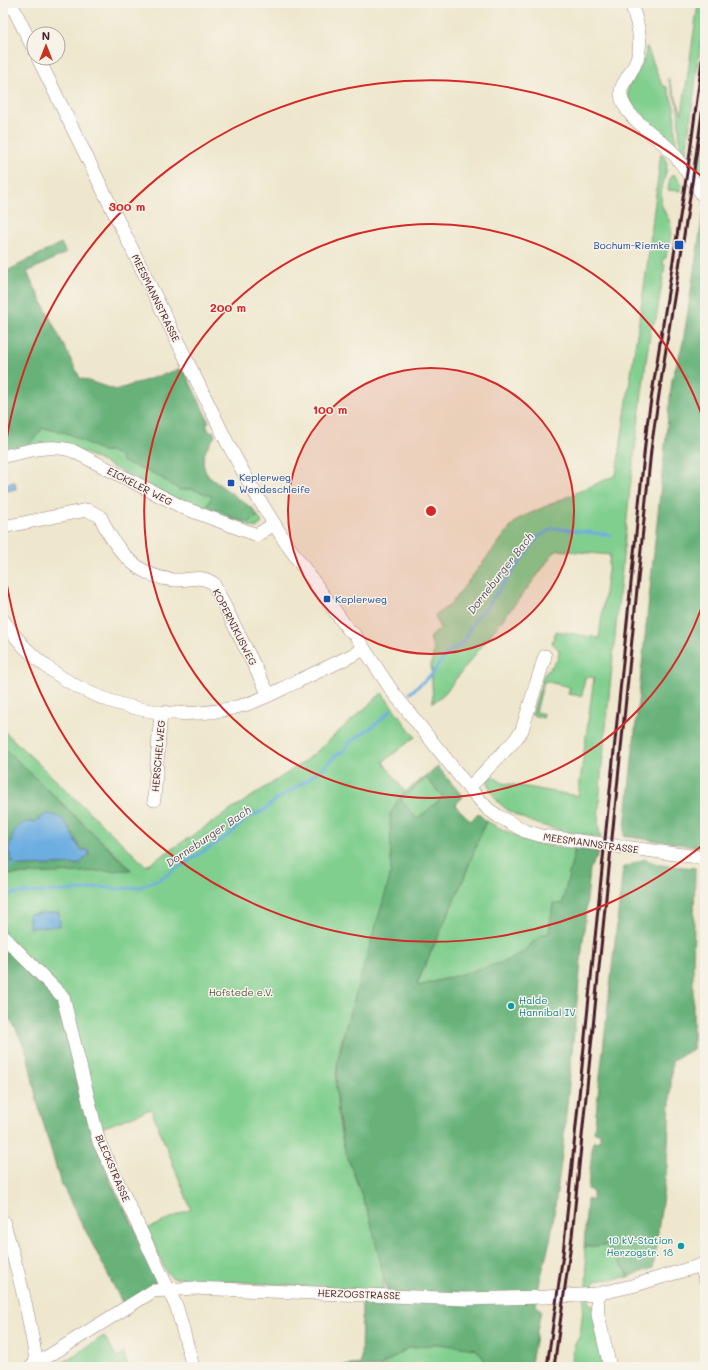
<svg xmlns="http://www.w3.org/2000/svg" width="708" height="1370" font-family="Mali,sans-serif">
  <style>
    .green { fill: #81cf8f; stroke: #66775d }
    .forest { fill: #68b27a; stroke: #596852; fill-rule: evenodd }
    .water { fill: #6daee1; stroke: #5c6686 }
    .lines { fill: none; stroke-linecap: round; stroke-linejoin: round }
    .stream { stroke: #6daee1; stroke-width: 3 }
    .minor-casing { stroke: #9c837c; stroke-width: 14 }
    .minor { stroke: #fff; stroke-width: 13 }
    .rail { stroke: #4a1f2b; stroke-width: 3 }
    .ring { fill: none; stroke: #d62828; stroke-width: 2 }
    .transit-dot { fill: #1a4fb4; stroke: #f7f3e8; stroke-width: 1.5 }
    .culture-dot { fill: #0f9aa8; stroke: #f7f3e8; stroke-width: 1.5 }
    .labels { text-anchor: middle; dominant-baseline: central; stroke-width: 3; stroke-linejoin: round; paint-order: stroke }
    .transit-label { font-size: 10px; fill: #164399; stroke: #f7f3e8; text-anchor: start }
    .street-label { font-size: 10px; fill: #4a1f2b; stroke: #f7f3e8 }
    .park-label { font-size: 10px; fill: #5a5449; stroke: #f7f3e8 }
    .culture-label { font-size: 10px; fill: #0d838f; stroke: #f7f3e8; text-anchor: start }
    .water-label { font-size: 11px; font-style: italic; fill: #56516b; stroke: #f7f3e8 }
    .centre { fill: #d62828; stroke: #f7f3e8; stroke-width: 2 }
    .ring-label { font-size: 12px; text-anchor: middle; font-weight: bold; fill: #d62828; stroke: #f7f3e8; stroke-width: 3; stroke-linejoin: round; paint-order: stroke }
  </style>
  <rect width="100%" height="100%" fill="#f7f3e8"/>
  <filter id="ink" filterUnits="userSpaceOnUse"><feTurbulence type="fractalNoise" baseFrequency=".025" numOctaves="2"/><feDisplacementMap in="SourceGraphic" scale="8" xChannelSelector="R" yChannelSelector="G"/><feConvolveMatrix kernelMatrix="1 2 1 2 8 2 1 2 1" color-interpolation-filters="sRGB"/></filter>
  <filter id="wash" filterUnits="userSpaceOnUse"><feTurbulence type="fractalNoise" baseFrequency=".012" numOctaves="4" result="noise"/><feDisplacementMap in="SourceGraphic" scale="16" xChannelSelector="R" yChannelSelector="G"/><feGaussianBlur stdDeviation="0.9" result="paint"/><feColorMatrix in="noise" values="0 0 0 0 0 0 0 0 0 0 0 0 0 0 0 0 0 1.4 0 .05"/><feComposite in="paint" operator="in"/></filter>
  <g filter="url(#wash)">
    <rect width="100%" height="100%" fill="#eee7cd"/>
    <!-- green -->
    <g class="green">
      <polygon points="701,3 705,3 705,10 686,154 680,146 678,106 668,78 682,114 698,4"/>
      <path d="M646,47H647L662,85L667,87L674,107L676,148C662,135 617,106 630,84C637,72 646,62 646,47Z"/>
      <polygon points="705,116 705,178 697,167"/>
      <path d="M661,153C674,161 661,182 661,196C660,211 670,216 671,227C672,237 667,249 666,258H664L663,264L665,265L656,319L651,328L647,354L630,488L601,776L598,825L601,838C569,832 499,823 489,786C487,779 487,774 492,769V776L503,783L578,796L594,677H585L582,696L568,694L570,687L544,681L536,712L544,714L543,718L532,715L543,676L558,659L559,650L552,643L556,631L599,638L610,555L559,550L553,553L540,572L445,693L433,703L431,663L434,651L430,637L440,629L435,615L449,606L514,523L520,518L616,475L647,267Z"/>
      <polygon points="672,175 675,175 682,185 681,191 668,190 670,177"/>
      <path d="M43,428L67,433L102,451H109L119,455L138,468L155,474L180,490L192,489L213,496C222,514 238,528 258,516L262,523L256,528L193,508L83,452L25,449Z"/>
      <path d="M382,693L415,737L383,762L405,792L398,800C395,827 395,855 389,881C379,923 364,965 352,1006C344,1031 336,1057 336,1083C337,1105 338,1128 345,1149C358,1191 387,1247 383,1291L173,1278L166,1272L147,1229L191,1209L151,1109L102,1128L3,936V875L131,869L3,747V730L146,866L307,760Z"/>
      <polygon points="426,778 443,797 417,819 400,800"/>
      <path d="M486,821C521,839 535,846 575,849L562,904H553L549,933L540,935L525,951L505,962L420,986L417,984L463,880Z"/>
      <polygon points="606,1245 627,1272 627,1277 595,1281 588,1304 592,1304 604,1367 571,1367 574,1346 580,1335 587,1275 584,1247"/>
      <polygon points="104,1336 117,1358 124,1354 128,1367 56,1367"/>
      <polygon points="438,1343 476,1349 490,1367 379,1367 408,1348"/>
    </g>
    <!-- forest -->
    <g class="forest">
      <polygon points="703,213 705,215 705,848 624,836 672,380 683,343"/>
      <path d="M61,243L66,253L27,272L80,378L116,390L183,368L209,422L206,423L209,432L213,431L215,436C206,449 197,461 209,477L253,509L258,516L249,522L235,519L219,510H211L207,506L212,496L192,489L180,490L155,474L123,462L119,455L109,451H102L67,433L43,428L25,449L3,453V387L8,381L7,373L3,370V273Z"/>
      <path d="M3,747L131,870L3,875ZM40,818L66,823L81,850H87L90,854L79,864L19,866L27,822H35Z"/>
      <path d="M438,767L463,797L455,805L471,821L478,813L486,821L463,880L417,983L419,986L504,962L525,951L540,935L549,933L553,903L562,904L575,849L599,852L590,869L562,1155L551,1236L539,1285L536,1306L541,1310L531,1362L528,1367H490L476,1349L438,1344L408,1348L379,1367H331L361,1364L362,1301L388,1295L370,1218L344,1147L338,1111L336,1085L338,1060L347,1023L389,881L391,867L390,814L398,800L405,792ZM426,778L443,797L417,819L401,800Z"/>
      <polygon points="644,859 661,865 695,868 693,970 693,1049 672,1060 667,1166 653,1268 627,1277 627,1272 606,1245 584,1247 587,1199 593,1201 593,1192 588,1189 593,1142 600,1141 600,1133 594,1132 623,868"/>
      <polygon points="3,936 63,997 97,1142 110,1181 138,1234 156,1279 153,1291 123,1304 60,1181 37,1101 27,1053 16,1029 3,1009"/>
    </g>
    <!-- water -->
    <g class="water">
      <polygon points="15,482 16,489 3,492 3,484"/>
      <path d="M46,814C71,816 68,833 81,850H87L90,854L79,864L19,866L13,862L8,851L14,832L20,825L27,822H35Z"/>
      <polygon points="59,912 60,926 29,928 29,914"/>
    </g>
    <g class="lines">
      <!-- stream -->
      <g class="stream">
        <polyline points="410,693 432,674 447,653 463,643 475,619 485,609 538,537 553,528 611,535"/>
        <polyline points="9,868 19,862"/>
        <polyline points="3,894 88,890 99,887 118,889 140,887 162,878 229,835 249,817 263,811 276,800 303,783 328,764 335,756 344,751 349,743 375,725 391,710"/>
      </g>
    </g>
  </g>
  <g filter="url(#ink)">
    <g class="lines">
      <defs>
        <g id="minor">
          <polyline points="11,3 34,50"/>
          <path d="M631,3C639,27 646,50 630,73C626,81 620,85 621,95C624,119 659,136 673,153C685,167 695,183 705,199"/>
          <polyline points="38,58 228,444 252,488 286,543 348,629 355,635 392,691 469,788 488,809 498,816 525,831 542,836 705,858"/>
          <path d="M3,456C26,452 50,443 73,451L184,508L257,535L274,524"/>
          <path d="M3,527L87,510L100,516C114,548 137,577 174,580C190,581 199,574 213,583L269,695"/>
          <path d="M3,620C53,696 157,731 244,705C262,700 279,690 296,682C319,671 342,661 364,649"/>
          <polyline points="469,788 515,740 522,730 545,656"/>
          <polyline points="154,800 161,712"/>
          <polyline points="3,936 63,997 99,1142 177,1308 193,1367"/>
          <path d="M3,1221C18,1268 30,1318 37,1367"/>
          <polyline points="701,1265 705,1279"/>
          <polyline points="597,1294 598,1315 610,1367"/>
          <polyline points="31,1367 153,1291 193,1288 465,1299 546,1297 597,1294 632,1286 705,1264"/>
        </g>
      </defs>
      <!-- minor casing -->
      <use href="#minor" class="minor-casing"/>
      <!-- minor -->
      <use href="#minor" class="minor"/>
      <!-- rail -->
      <g class="rail">
        <polyline points="547,1367 563,1254 647,425 689,160 705,38"/>
        <path d="M554,1367L572,1236L651,450C667,332 689,216 704,98"/>
      </g>
    </g>
  </g>
  <!-- distance rings -->
  <circle cx="431" cy="511" r="143" fill="#d62828" fill-opacity=".12"/>
  <g class="ring">
    <circle cx="431" cy="511" r="143"/>
    <path d="M705 597A287 287 0 1 1 705 425"/>
    <path d="M705 843A430 430 0 0 1 3 556M3 466A430 430 0 0 1 705 179"/>
  </g>
  <!-- markers -->
  <g class="transit-dot">
    <rect x="674" y="240" width="10" height="10" rx="2"/>
    <rect x="227" y="479" width="8" height="8" rx="2"/>
    <rect x="323" y="595" width="8" height="8" rx="2"/>
  </g>
  <g class="culture-dot">
    <circle cx="511" cy="1006" r="4"/>
    <circle cx="681" cy="1246" r="4"/>
  </g>
  <g class="labels">
    <!-- transit labels -->
    <g class="transit-label">
      <text x="670" y="245" text-anchor="end">Bochum-Riemke</text>
      <text x="239" y="477">Keplerweg<tspan x="239" dy="12">Wendeschleife</tspan></text>
      <text x="335" y="599">Keplerweg</text>
    </g>
    <!-- street labels -->
    <g class="street-label">
      <text transform="translate(156 298) rotate(64)">MEESMANNSTRASSE</text>
      <text transform="translate(140 486) rotate(27)">EICKELER WEG</text>
      <text transform="translate(235 627) rotate(63)">KOPERNIKUSWEG</text>
      <text transform="translate(158 756) rotate(-85)">HERSCHELWEG</text>
      <text transform="translate(591 843) rotate(8)">MEESMANNSTRASSE</text>
      <text transform="translate(113 1168) rotate(67)">BLECKSTRASSE</text>
      <text transform="translate(359 1294) rotate(2)">HERZOGSTRASSE</text>
    </g>
    <!-- park labels -->
    <g class="park-label">
      <text x="241" y="992">Hofstede e.V.</text>
    </g>
    <!-- culture labels -->
    <g class="culture-label">
      <text x="519" y="1000">Halde<tspan x="519" dy="12">Hannibal IV</tspan></text>
      <text x="673" y="1240" text-anchor="end">10 kV-Station<tspan x="673" dy="12">Herzogstr. 18</tspan></text>
    </g>
    <!-- water labels -->
    <g class="water-label">
      <text transform="translate(500 573) rotate(-52)">Dorneburger Bach</text>
      <text transform="translate(208 836) rotate(-34)">Dorneburger Bach</text>
    </g>
  </g>
  <circle cx="431" cy="511" r="6" class="centre"/>
  <g class="ring-label">
    <text x="127" y="211">300 m</text>
    <text x="228" y="312">200 m</text>
    <text x="330" y="414">100 m</text>
  </g>
  <!-- margin -->
  <rect width="708" height="1370" fill="none" stroke="#f7f3e8" stroke-width="16"/>
  <!-- north arrow -->
  <g transform="translate(46 46)"><circle r="19" fill="#f7f3e8" stroke="#b29e9c"/>
  <path d="M0-3L7 15L0 10L-7 15Z" fill="#c8321e"/>
  <text y="-6" font-size="11" font-weight="bold" text-anchor="middle" fill="#4a1f2b">N</text>
  </g>
</svg>
